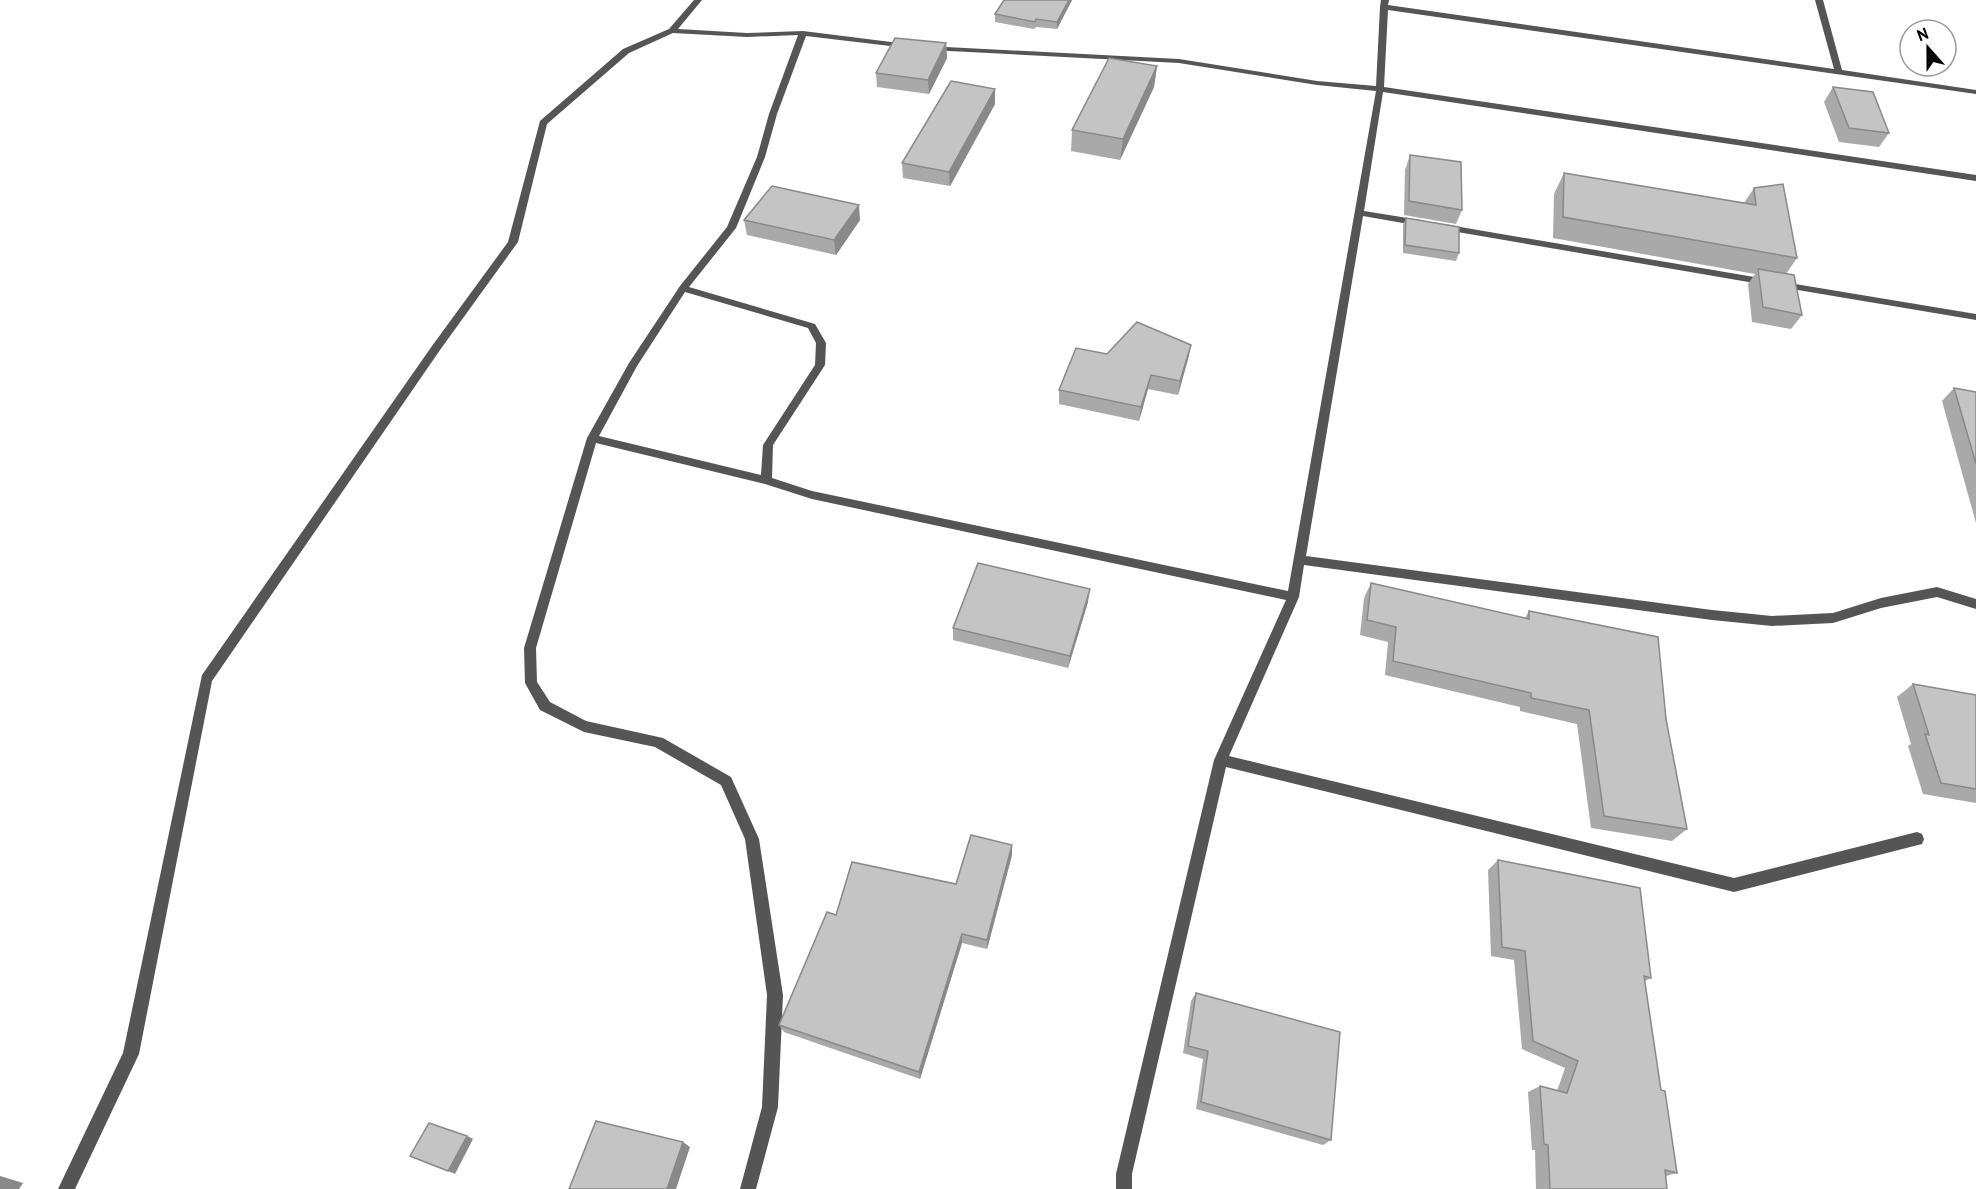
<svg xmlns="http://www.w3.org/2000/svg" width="1976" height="1189" font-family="'PT Sans',sans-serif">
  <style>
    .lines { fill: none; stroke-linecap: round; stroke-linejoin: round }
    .minor { fill: #555; fill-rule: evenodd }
    .wall { fill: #a9a9a9 }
    .shaded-wall { fill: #898989 }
    .building { fill: #c4c4c4; stroke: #898989; stroke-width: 1.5 }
  </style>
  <rect width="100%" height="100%" fill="#fff"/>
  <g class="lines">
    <!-- minor -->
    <g class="minor">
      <path d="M694,0H702L678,29L747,33L803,31L907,44L911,46L907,48L806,36L777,114L765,157L736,228L689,287L815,324L826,343L825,365L773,445L772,478L812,491L1288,591L1376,91L1317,85L1179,63L930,50L926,48L927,46L1179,59L1317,81L1376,86L1380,7L1381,0H1389L1388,5L1834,69L1815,0H1823L1842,70L1976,90V94L1388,10L1384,87L1976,175V181L1383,92L1364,211L1420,220L1425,223L1420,226L1363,216L1306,556L1712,610L1772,616L1833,613L1881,598L1937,587L1976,599V609L1937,597L1881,608L1833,623L1772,626L1712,620L1304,565L1299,597L1229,756L1734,878L1917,832L1922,834L1924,839L1922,844L1734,892L1226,767L1132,1174V1189H1116V1174L1214,760L1286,600L812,499L765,484L596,443L536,648L537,682L550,702L586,721L663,738L731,777L759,839L783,995L778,1107L756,1189H740L762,1107L767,995L745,839L721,785L655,747L584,732L540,710L525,683L524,648L587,438L629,363L680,286L727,227L757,157L769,114L798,35L747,37L673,33L629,53L547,124L518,242L440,350L212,681L139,1054L75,1189H58L123,1053L202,675L432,346L508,242L540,121L623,49L669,29ZM685,292L808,328L816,343L815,365L763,445L761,475L599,436L637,366Z"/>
      <polygon points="1443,224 1766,279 1771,282 1766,285 1440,229 1440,225"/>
      <polygon points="1783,282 1976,314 1976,320 1780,287 1780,283"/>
    </g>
  </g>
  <!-- wall -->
  <g class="wall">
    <polygon points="1072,0 1057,29 1036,27 1034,29 995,22 995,14"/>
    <polygon points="946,43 947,58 929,94 877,87 876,73"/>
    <polygon points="1157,66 1154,87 1120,160 1071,151 1072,130"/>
    <polygon points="1833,87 1889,133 1879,147 1839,142 1824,102"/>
    <polygon points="995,104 950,186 903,178 902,163"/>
    <polygon points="1410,155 1462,210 1456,224 1404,215 1405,170"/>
    <polygon points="1564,173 1744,203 1754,188 1797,258 1786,274 1802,315 1791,329 1752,322 1748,284 1755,274 1553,238 1554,194"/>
    <polygon points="1406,218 1459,253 1456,261 1403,253 1403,225"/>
    <polygon points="744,220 860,220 836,255 747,235"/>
    <polygon points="1191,345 1188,359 1178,395 1148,389 1139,421 1059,404 1059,390 1107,354"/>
    <polygon points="1954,388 1976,392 1976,523 1942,401"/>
    <polygon points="1371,583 1525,618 1529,611 1666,719 1687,829 1672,841 1591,828 1577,724 1520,711 1520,707 1385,675 1388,642 1360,635 1364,598"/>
    <polygon points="1088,602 1068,668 953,640 953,628"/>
    <polygon points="1913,684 1976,695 1976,803 1923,794 1908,746 1911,744 1897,697"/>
    <polygon points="1012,845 1012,855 987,949 962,943 920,1079 784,1032 779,1025 836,915 956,884"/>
    <polygon points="1498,860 1651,978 1645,981 1661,1090 1677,1173 1666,1176 1667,1189 1536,1189 1535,1150 1532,1150 1528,1092 1540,1086 1557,1091 1565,1068 1522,1049 1514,960 1491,956 1488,870"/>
    <polygon points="1196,993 1331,1140 1323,1145 1196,1109 1203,1059 1183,1053 1191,1001"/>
  </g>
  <!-- shaded-wall -->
  <g class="shaded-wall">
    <polygon points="1069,0 1072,0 1057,29 1057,22"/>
    <polygon points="946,43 947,58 929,94 928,80"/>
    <polygon points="1157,66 1154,87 1120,160 1123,139"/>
    <polygon points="995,89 995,104 950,186 949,172"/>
    <polygon points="859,205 860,220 836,255 834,240"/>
    <polygon points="1191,345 1188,359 1178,395 1180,381"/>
    <polygon points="1151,375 1148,389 1139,421 1141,407"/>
    <polygon points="1090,589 1088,602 1068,668 1070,656"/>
    <polygon points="1012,845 1012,855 987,949 987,940"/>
    <polygon points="962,934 962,943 920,1079 919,1072"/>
    <polygon points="467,1136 473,1139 455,1174 448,1171"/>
    <polygon points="683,1142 690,1147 676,1189 667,1189"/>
    <polygon points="0,1176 23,1183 19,1189 0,1189"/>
  </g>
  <!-- building -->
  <g class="building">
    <polygon points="1004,0 1069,0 1057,22 1036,19 1035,22 995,14"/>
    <polygon points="895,38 946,43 928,80 876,73"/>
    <polygon points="1109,58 1157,66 1123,139 1072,130"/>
    <polygon points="951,81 995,89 949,172 902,163"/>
    <polygon points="1833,87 1873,92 1889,133 1849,128"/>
    <polygon points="1410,155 1461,162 1462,210 1409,201"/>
    <polygon points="1564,173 1756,205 1754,188 1783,184 1797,258 1563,217"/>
    <polygon points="772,186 859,205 834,240 744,220"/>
    <polygon points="1406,218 1459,227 1459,253 1405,245"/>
    <polygon points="1758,269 1794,275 1802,315 1763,307"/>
    <polygon points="1137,322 1191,345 1180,381 1151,375 1141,407 1059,390 1076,348 1107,354"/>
    <polygon points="1954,388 1976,392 1976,464"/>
    <polygon points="978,563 1090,589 1070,656 953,628"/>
    <polygon points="1371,583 1529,619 1529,611 1658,637 1666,719 1687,829 1604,816 1589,710 1531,698 1531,693 1393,661 1396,627 1367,620"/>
    <polygon points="1913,684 1976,695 1976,789 1941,783 1925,734 1929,735"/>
    <polygon points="971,835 1012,845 987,940 962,934 919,1072 779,1025 827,912 836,915 852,862 956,884"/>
    <polygon points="1498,860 1640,888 1651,978 1644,976 1661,1090 1665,1091 1677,1173 1665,1170 1667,1189 1550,1189 1548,1145 1544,1144 1540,1086 1567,1093 1578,1061 1533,1041 1525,951 1502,947"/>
    <polygon points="1196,993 1340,1032 1331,1140 1201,1102 1208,1051 1188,1046"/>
    <polygon points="596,1121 683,1142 667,1189 569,1189"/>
    <polygon points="429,1123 467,1136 448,1171 410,1156"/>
  </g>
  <!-- north arrow -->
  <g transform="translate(1928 48) rotate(339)"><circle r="28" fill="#ffffff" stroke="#999999" stroke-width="1.5"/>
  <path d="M0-4.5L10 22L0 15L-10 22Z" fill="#000000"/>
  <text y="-9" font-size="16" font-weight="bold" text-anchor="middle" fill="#000000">N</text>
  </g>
</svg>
